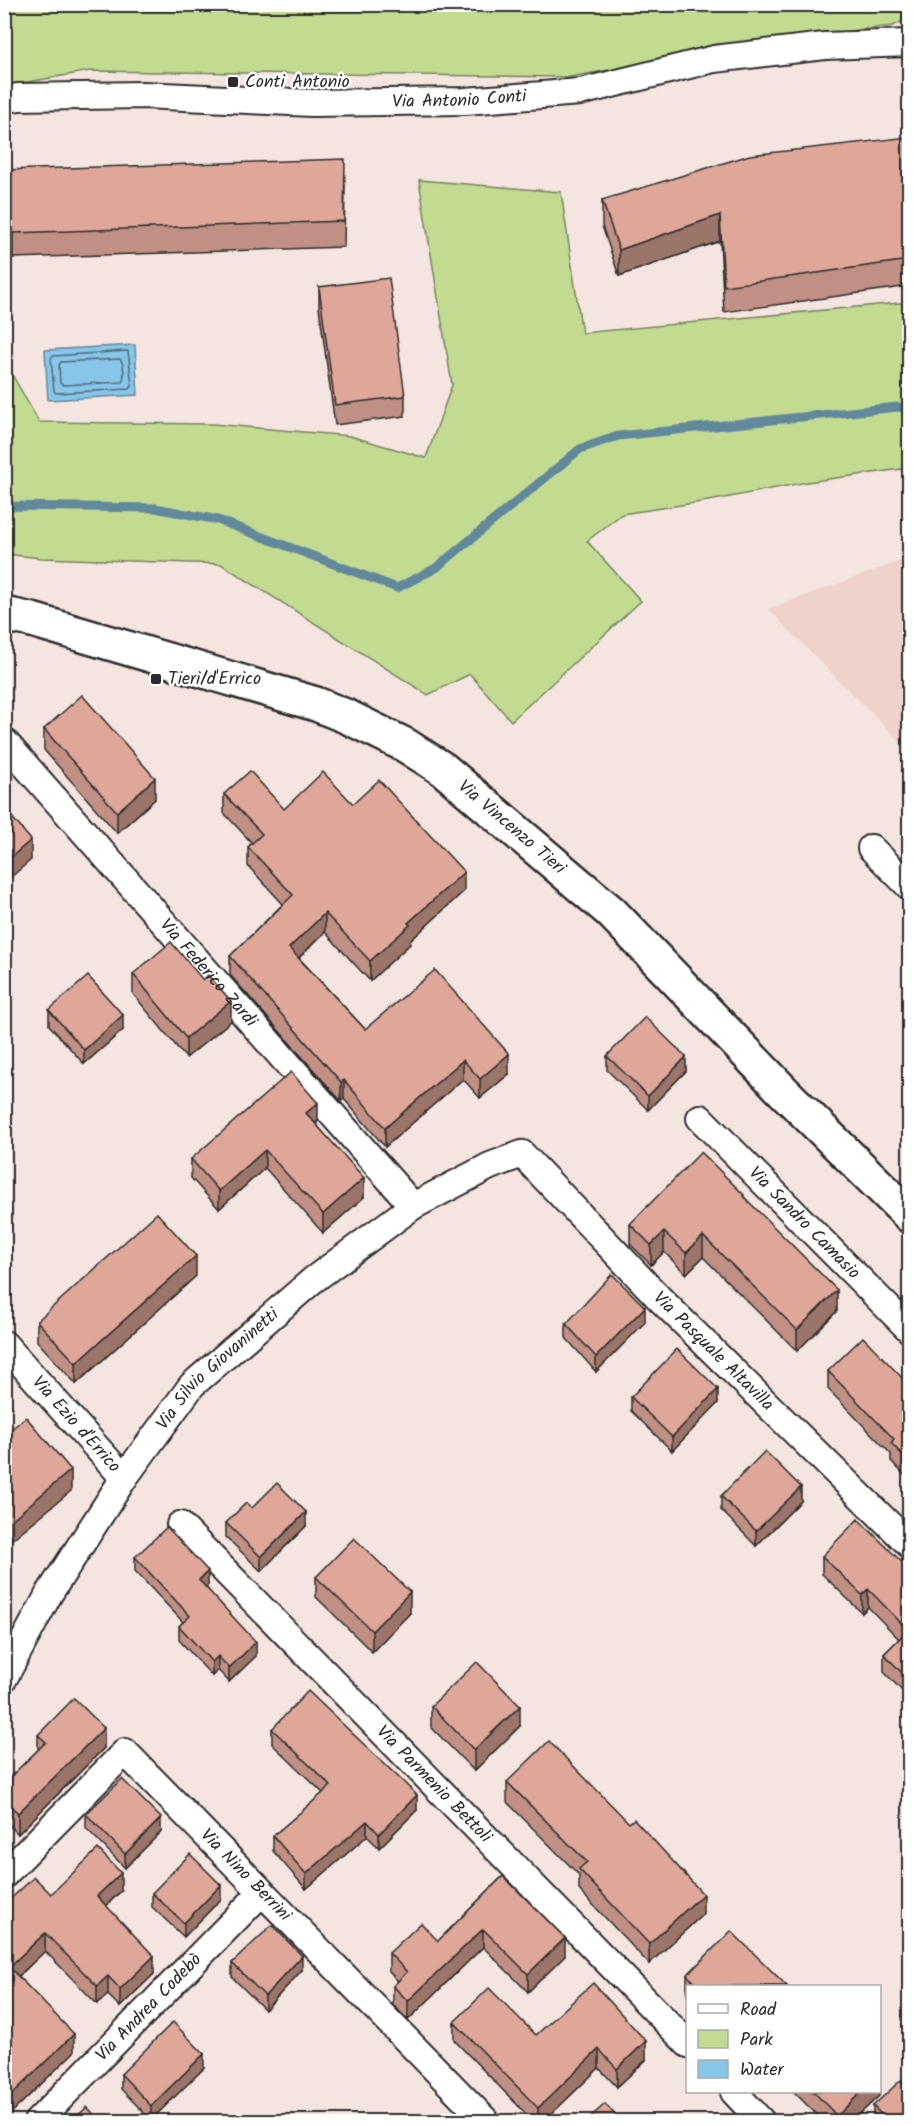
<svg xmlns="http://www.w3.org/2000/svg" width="914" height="2126" font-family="Kalam,sans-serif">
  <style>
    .built { fill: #eed2cb }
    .green { fill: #c2db91; stroke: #76835e; stroke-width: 1.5 }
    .water { fill: #87c6e8; stroke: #62889c; stroke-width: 1.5 }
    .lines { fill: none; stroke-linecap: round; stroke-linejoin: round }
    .shore { stroke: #506977; stroke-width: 1.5 }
    .stream { stroke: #62889c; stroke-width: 9 }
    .street-casing { stroke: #2b2b2b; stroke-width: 30 }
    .secondary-casing { stroke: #2b2b2b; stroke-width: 38 }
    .street { stroke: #fff; stroke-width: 26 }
    .secondary { stroke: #fff; stroke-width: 33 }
    .wall { fill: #c09084; stroke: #2b2b2b; stroke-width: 1.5 }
    .shaded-wall { fill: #9c756b; stroke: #2b2b2b; stroke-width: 1.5 }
    .building { fill: #dfa799; stroke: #2b2b2b; stroke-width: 1.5 }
    .poi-dot { fill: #2b2b2b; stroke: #fff; stroke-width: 2 }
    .labels { text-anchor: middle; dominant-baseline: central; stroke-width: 5; stroke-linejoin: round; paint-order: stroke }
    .poi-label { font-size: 18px; fill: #2b2b2b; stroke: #fff; text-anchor: start }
    .street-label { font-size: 18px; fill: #2b2b2b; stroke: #fff }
  </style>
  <rect width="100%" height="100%" fill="#f5e5e0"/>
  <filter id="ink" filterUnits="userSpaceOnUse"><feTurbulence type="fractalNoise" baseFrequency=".0167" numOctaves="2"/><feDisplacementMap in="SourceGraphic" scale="12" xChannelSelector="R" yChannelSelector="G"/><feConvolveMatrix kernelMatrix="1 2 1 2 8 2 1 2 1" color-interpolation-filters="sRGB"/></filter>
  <g filter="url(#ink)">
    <!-- built -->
    <polygon class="built" points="909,558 910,558 909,751 768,609"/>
    <!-- green -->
    <g class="green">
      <polygon points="901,4 905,20 893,26 778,39 570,77 90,71 5,86 5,5"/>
      <polygon points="419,180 561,192 582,333 899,303 909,303 909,468 807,482 714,500 622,514 587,541 641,601 511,721 470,674 428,695 221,564 41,558 5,554 5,362 39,422 213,424 350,436 426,458 452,385"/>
    </g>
    <!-- water -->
    <polygon class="water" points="135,345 138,395 48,400 45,350"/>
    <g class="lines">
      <!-- shore -->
      <g class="shore">
        <polygon points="128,351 132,386 130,389 56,393 54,391 51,358 53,356"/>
        <path d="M120,359C124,363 125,377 122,382L63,385L60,383L59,365L61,362Z"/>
      </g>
      <!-- stream -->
      <polyline class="stream" points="4,506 155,508 218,520 397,588 436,568 580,449 618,436 898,407 910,409"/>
      <defs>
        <g id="street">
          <path id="s1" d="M4,100L18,97L143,95L312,103L465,101L580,92L714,59L825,46L910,43"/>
          <path id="s2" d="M4,741L413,1206"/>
          <polyline points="871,848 910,887"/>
          <path id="s3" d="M700,1118L910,1330"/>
          <path id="s4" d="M4,1344L124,1478"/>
          <path id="s5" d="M180,1525L688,2044"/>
          <path id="s6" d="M4,1678L49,1594L124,1478L192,1385L313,1280L413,1206L490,1166L522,1154L660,1299L910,1545"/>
          <path id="s7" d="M4,1875L125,1752L487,2122"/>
          <polyline points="734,2092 762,2122"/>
          <path id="s8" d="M37,2122L261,1893"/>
        </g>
        <g id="secondary">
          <path id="s9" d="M4,614L32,620L316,704L348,717L405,745L443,769L611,912L783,1091L910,1216"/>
        </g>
      </defs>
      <!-- street casing -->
      <use href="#street" class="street-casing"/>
      <!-- secondary casing -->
      <use href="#secondary" class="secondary-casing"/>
      <!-- street -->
      <use href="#street" class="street"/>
      <!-- secondary -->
      <use href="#secondary" class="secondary"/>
    </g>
    <!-- wall -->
    <g class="wall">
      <polygon points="909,137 909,286 724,312 720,241 619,276 602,226 602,200"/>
      <polygon points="4,170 345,185 344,247 13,258 4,262"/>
      <polygon points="319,287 405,396 405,416 335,425 319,307"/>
      <polygon points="44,729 155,799 117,833 44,750"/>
      <polygon points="224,794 284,809 353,804 464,891 410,941 410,944 370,981 325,932 299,958 365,1029 509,1074 480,1098 463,1079 385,1147 344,1099 341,1101 230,975 230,956 283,904 248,866 248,847 252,843 224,813"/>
      <polygon points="133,974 231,1021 186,1058 133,994"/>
      <polygon points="49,1010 123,1030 84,1064 49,1025"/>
      <polygon points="607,1056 686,1071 648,1110 607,1070"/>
      <polygon points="318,1121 316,1124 364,1197 323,1233 265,1168 219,1209 191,1178 191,1159"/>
      <polygon points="744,1197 837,1311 797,1351 703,1257 686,1274 664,1252 651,1265 630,1244 630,1224"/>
      <polygon points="196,1276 76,1384 37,1341 37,1321"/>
      <polygon points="645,1322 596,1372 566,1338 566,1324"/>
      <polygon points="828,1371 909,1385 909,1480 891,1461 891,1454 828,1389"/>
      <polygon points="631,1397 718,1403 672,1451 631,1411"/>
      <polygon points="721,1496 801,1501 756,1546 721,1510"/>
      <polygon points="252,1508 306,1526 261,1571 226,1537 226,1523"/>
      <polygon points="822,1556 909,1569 909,1698 884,1672 884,1654 899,1639 868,1607 862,1613 822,1574"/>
      <polygon points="135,1557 208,1585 206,1587 256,1656 229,1682 218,1670 212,1676 179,1640 179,1626 183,1622 135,1571"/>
      <polygon points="316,1577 410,1613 372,1652 316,1597"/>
      <polygon points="431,1706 520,1726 474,1771 431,1727"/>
      <polygon points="272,1729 417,1810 379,1848 367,1836 306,1889 273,1851 273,1836 323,1793 272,1744"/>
      <polygon points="38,1735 104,1748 18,1834 4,1820 4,1783 38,1750"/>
      <polygon points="507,1782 703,1914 649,1964 579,1890 579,1875 507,1802"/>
      <polygon points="86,1814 161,1832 125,1868 86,1828"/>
      <polygon points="503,1876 565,1956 528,1992 483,1947 408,2020 393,2005 393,1986 398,1981 389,1972 389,1953 438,1941"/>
      <polygon points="121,1891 106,1906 154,1974 120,2007 108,1995 97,2004 45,1951 18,1977 74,2052 4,2120 4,1905"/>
      <polygon points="152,1893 221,1899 184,1937 152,1907"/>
      <polygon points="232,1963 302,1970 265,2010 232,1977"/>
      <polygon points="687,1975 787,1986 687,1986 687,1996"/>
      <polygon points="454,2022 536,2035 646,2060 617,2087 599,2068 544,2121 533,2121 454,2040"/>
      <polygon points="204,2068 151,2120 121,2089 121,2074"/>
      <polygon points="793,2091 879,2091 879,2096 852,2121 823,2121"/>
      <polygon points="873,2106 909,2121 874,2121 873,2120"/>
    </g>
    <!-- shaded-wall -->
    <g class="shaded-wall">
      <polygon points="720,215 720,241 619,276 619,250"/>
      <polygon points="13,233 13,258 4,262 4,236"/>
      <polygon points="155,778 155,799 117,833 117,812"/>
      <polygon points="31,840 31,860 4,883 4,863"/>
      <polygon points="464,872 464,891 410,941 410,944 370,981 370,961 408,923"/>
      <polygon points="325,913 325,932 289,967 289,948"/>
      <polygon points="231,1001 231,1021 186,1058 186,1038"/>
      <polygon points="123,1015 123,1030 84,1064 84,1050"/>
      <polygon points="509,1054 509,1074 480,1098 480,1079"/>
      <polygon points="686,1057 686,1071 648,1110 648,1096"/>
      <polygon points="463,1060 463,1079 385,1147 385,1128"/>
      <polygon points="344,1080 344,1099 341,1101 341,1082"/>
      <polygon points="318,1103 318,1121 306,1132 306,1113"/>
      <polygon points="265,1150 265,1168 219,1209 219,1191"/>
      <polygon points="364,1178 364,1197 323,1233 323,1214"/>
      <polygon points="664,1232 664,1252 651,1265 651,1245"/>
      <polygon points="703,1236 703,1257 686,1274 686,1253"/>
      <polygon points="196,1256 196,1276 76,1384 76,1363"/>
      <polygon points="837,1290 837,1311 797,1351 797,1330"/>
      <polygon points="645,1307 645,1322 596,1372 596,1357"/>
      <polygon points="718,1389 718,1403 672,1451 672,1437"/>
      <polygon points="71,1470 71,1491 4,1546 4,1526"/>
      <polygon points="801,1487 801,1501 756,1546 756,1531"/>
      <polygon points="306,1512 306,1526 261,1571 261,1557"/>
      <polygon points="208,1571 208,1585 199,1594 199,1580"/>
      <polygon points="868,1589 868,1607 862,1613 862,1595"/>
      <polygon points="410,1592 410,1613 372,1652 372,1631"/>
      <polygon points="256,1642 256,1656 229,1682 229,1668"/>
      <polygon points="218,1656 218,1670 212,1676 212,1662"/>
      <polygon points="520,1706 520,1726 474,1771 474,1750"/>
      <polygon points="104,1728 104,1748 18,1834 18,1813"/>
      <polygon points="417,1795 417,1810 379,1848 379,1834"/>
      <polygon points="161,1818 161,1832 125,1868 125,1854"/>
      <polygon points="367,1821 367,1836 306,1889 306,1874"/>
      <polygon points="121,1873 121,1891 97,1914 97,1896"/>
      <polygon points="221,1885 221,1899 184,1937 184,1923"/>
      <polygon points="703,1894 703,1914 649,1964 649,1944"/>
      <polygon points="483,1929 483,1947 408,2020 408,2001"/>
      <polygon points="45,1933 45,1951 9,1985 9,1967"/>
      <polygon points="565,1938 565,1956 528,1992 528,1974"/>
      <polygon points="154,1956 154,1974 120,2007 120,1989"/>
      <polygon points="302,1956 302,1970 265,2010 265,1996"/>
      <polygon points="108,1976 108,1995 97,2004 97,1986"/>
      <polygon points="74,2034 74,2052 4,2120 4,2102"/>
      <polygon points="646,2041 646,2060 617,2087 617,2069"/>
      <polygon points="599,2049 599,2068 544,2121 538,2121 538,2108"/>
      <polygon points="204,2054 204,2068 151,2120 151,2106"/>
      <polygon points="862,2091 879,2091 879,2096 852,2121 837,2121 837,2116"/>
    </g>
    <!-- building -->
    <g class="building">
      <polygon points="909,137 909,260 724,286 720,215 619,250 602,200 750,155"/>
      <polygon points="345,159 344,221 13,233 4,236 4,170"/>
      <polygon points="389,278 405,396 335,405 319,287"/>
      <polygon points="82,695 155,778 117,812 44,729"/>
      <polygon points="250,771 284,809 323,772 353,804 379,780 464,872 408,923 410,925 370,961 325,913 289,948 365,1029 435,970 509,1054 480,1079 463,1060 385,1128 344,1080 341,1082 230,956 293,895 248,847 262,834 224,794"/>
      <polygon points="4,808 31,840 4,863"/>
      <polygon points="171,942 203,980 208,975 231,1001 186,1038 133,974"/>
      <polygon points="88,976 123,1015 84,1050 49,1010"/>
      <polygon points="645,1017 686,1057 648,1096 607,1056"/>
      <polygon points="291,1072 318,1103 306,1113 364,1178 323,1214 265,1150 219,1191 191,1159"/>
      <polygon points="701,1152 744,1195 743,1196 837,1290 797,1330 703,1236 686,1253 664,1232 651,1245 630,1224"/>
      <polygon points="157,1213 196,1256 76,1363 37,1321"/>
      <polygon points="612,1274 645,1307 596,1357 566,1324"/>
      <polygon points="863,1337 909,1385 909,1462 891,1443 894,1439 828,1371"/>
      <polygon points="677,1349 718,1389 672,1437 631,1397"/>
      <polygon points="26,1417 71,1470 4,1526 4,1435"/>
      <polygon points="765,1451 801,1487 756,1531 721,1496"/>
      <polygon points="277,1483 306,1512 261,1557 226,1523 246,1503 252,1508"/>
      <polygon points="858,1519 909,1569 909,1680 884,1654 908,1630 868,1589 862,1595 822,1556"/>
      <polygon points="167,1527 208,1571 199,1580 256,1642 229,1668 218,1656 212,1662 179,1626 190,1616 135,1557"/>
      <polygon points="354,1538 410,1592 372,1631 316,1577"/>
      <polygon points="477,1662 520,1706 474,1750 431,1706"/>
      <polygon points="308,1691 417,1795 379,1834 367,1821 306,1874 273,1836 331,1786 272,1729"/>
      <polygon points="74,1698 104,1728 18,1813 4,1800 4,1783 46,1742 38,1735"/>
      <polygon points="549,1741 629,1823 634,1819 703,1894 649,1944 579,1869 587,1862 507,1782"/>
      <polygon points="122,1779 161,1818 125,1854 86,1814"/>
      <polygon points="98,1849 121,1873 97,1896 154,1956 120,1989 108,1976 97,1986 45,1933 9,1967 74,2034 4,2102 4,1905 34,1877 51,1894"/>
      <polygon points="190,1854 221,1885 184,1923 152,1893"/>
      <polygon points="503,1876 565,1938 528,1974 483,1929 408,2001 393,1986 407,1972 389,1953 421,1923 438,1941"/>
      <polygon points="272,1925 302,1956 265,1996 232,1963"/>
      <polygon points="731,1931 787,1986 699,1986 687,1975"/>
      <polygon points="593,1983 646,2041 617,2069 599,2049 538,2108 454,2022 489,1988 536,2035"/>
      <polygon points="173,2022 204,2054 151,2106 121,2074"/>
      <polygon points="901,2080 909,2089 909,2121 888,2121 873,2106"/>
      <polygon points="813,2091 862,2091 837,2116"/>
      <polygon points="605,2104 621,2121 586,2121"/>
      <polygon points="87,2107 100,2121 72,2121"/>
    </g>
  </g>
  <!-- markers -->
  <g class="poi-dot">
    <rect x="227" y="76" width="12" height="12" rx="3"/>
    <rect x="150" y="673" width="12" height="12" rx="3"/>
  </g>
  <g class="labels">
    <!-- poi labels -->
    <g class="poi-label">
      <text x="245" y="82">Conti Antonio</text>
      <text x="168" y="679">Tieri/d'Errico</text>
    </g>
    <!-- street labels -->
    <g class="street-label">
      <text stroke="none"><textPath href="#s1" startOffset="456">Via Antonio Conti</textPath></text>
      <text stroke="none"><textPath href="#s9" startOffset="558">Via Vincenzo Tieri</textPath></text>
      <text stroke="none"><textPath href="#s2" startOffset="309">Via Federico Zardi</textPath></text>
      <text stroke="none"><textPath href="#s3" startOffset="148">Via Sandro Camasio</textPath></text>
      <text stroke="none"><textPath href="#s6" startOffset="1029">Via Pasquale Altavilla</textPath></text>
      <text stroke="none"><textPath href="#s6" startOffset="378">Via Silvio Giovaninetti</textPath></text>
      <text stroke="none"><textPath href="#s4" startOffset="108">Via Ezio d'Errico</textPath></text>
      <text stroke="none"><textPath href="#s5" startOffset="363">Via Parmenio Bettoli</textPath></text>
      <text stroke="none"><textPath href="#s7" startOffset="345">Via Nino Berrini</textPath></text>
      <text stroke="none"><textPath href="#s8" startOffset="160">Via Andrea Codebò</textPath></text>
    </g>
  </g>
  <!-- margin -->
  <rect width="914" height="2126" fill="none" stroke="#fff" stroke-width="24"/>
  <rect x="12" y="12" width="890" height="2102" fill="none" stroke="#2b2b2b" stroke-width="2" filter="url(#ink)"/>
  <!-- legend -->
  <rect x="686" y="1985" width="195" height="108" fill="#ffffff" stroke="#aaaaaa" stroke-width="1.5"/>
  <rect x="698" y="2004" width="30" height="9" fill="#ffffff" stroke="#aaaaaa" stroke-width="1.5"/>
  <text x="740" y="2015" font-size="18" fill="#2b2b2b">Road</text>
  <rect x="698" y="2030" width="30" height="18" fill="#c2db91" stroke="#aaaaaa" stroke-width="1.5"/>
  <text x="740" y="2045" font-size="18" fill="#2b2b2b">Park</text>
  <rect x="698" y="2060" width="30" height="18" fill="#87c6e8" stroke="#aaaaaa" stroke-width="1.5"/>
  <text x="740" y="2075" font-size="18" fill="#2b2b2b">Water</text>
</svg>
